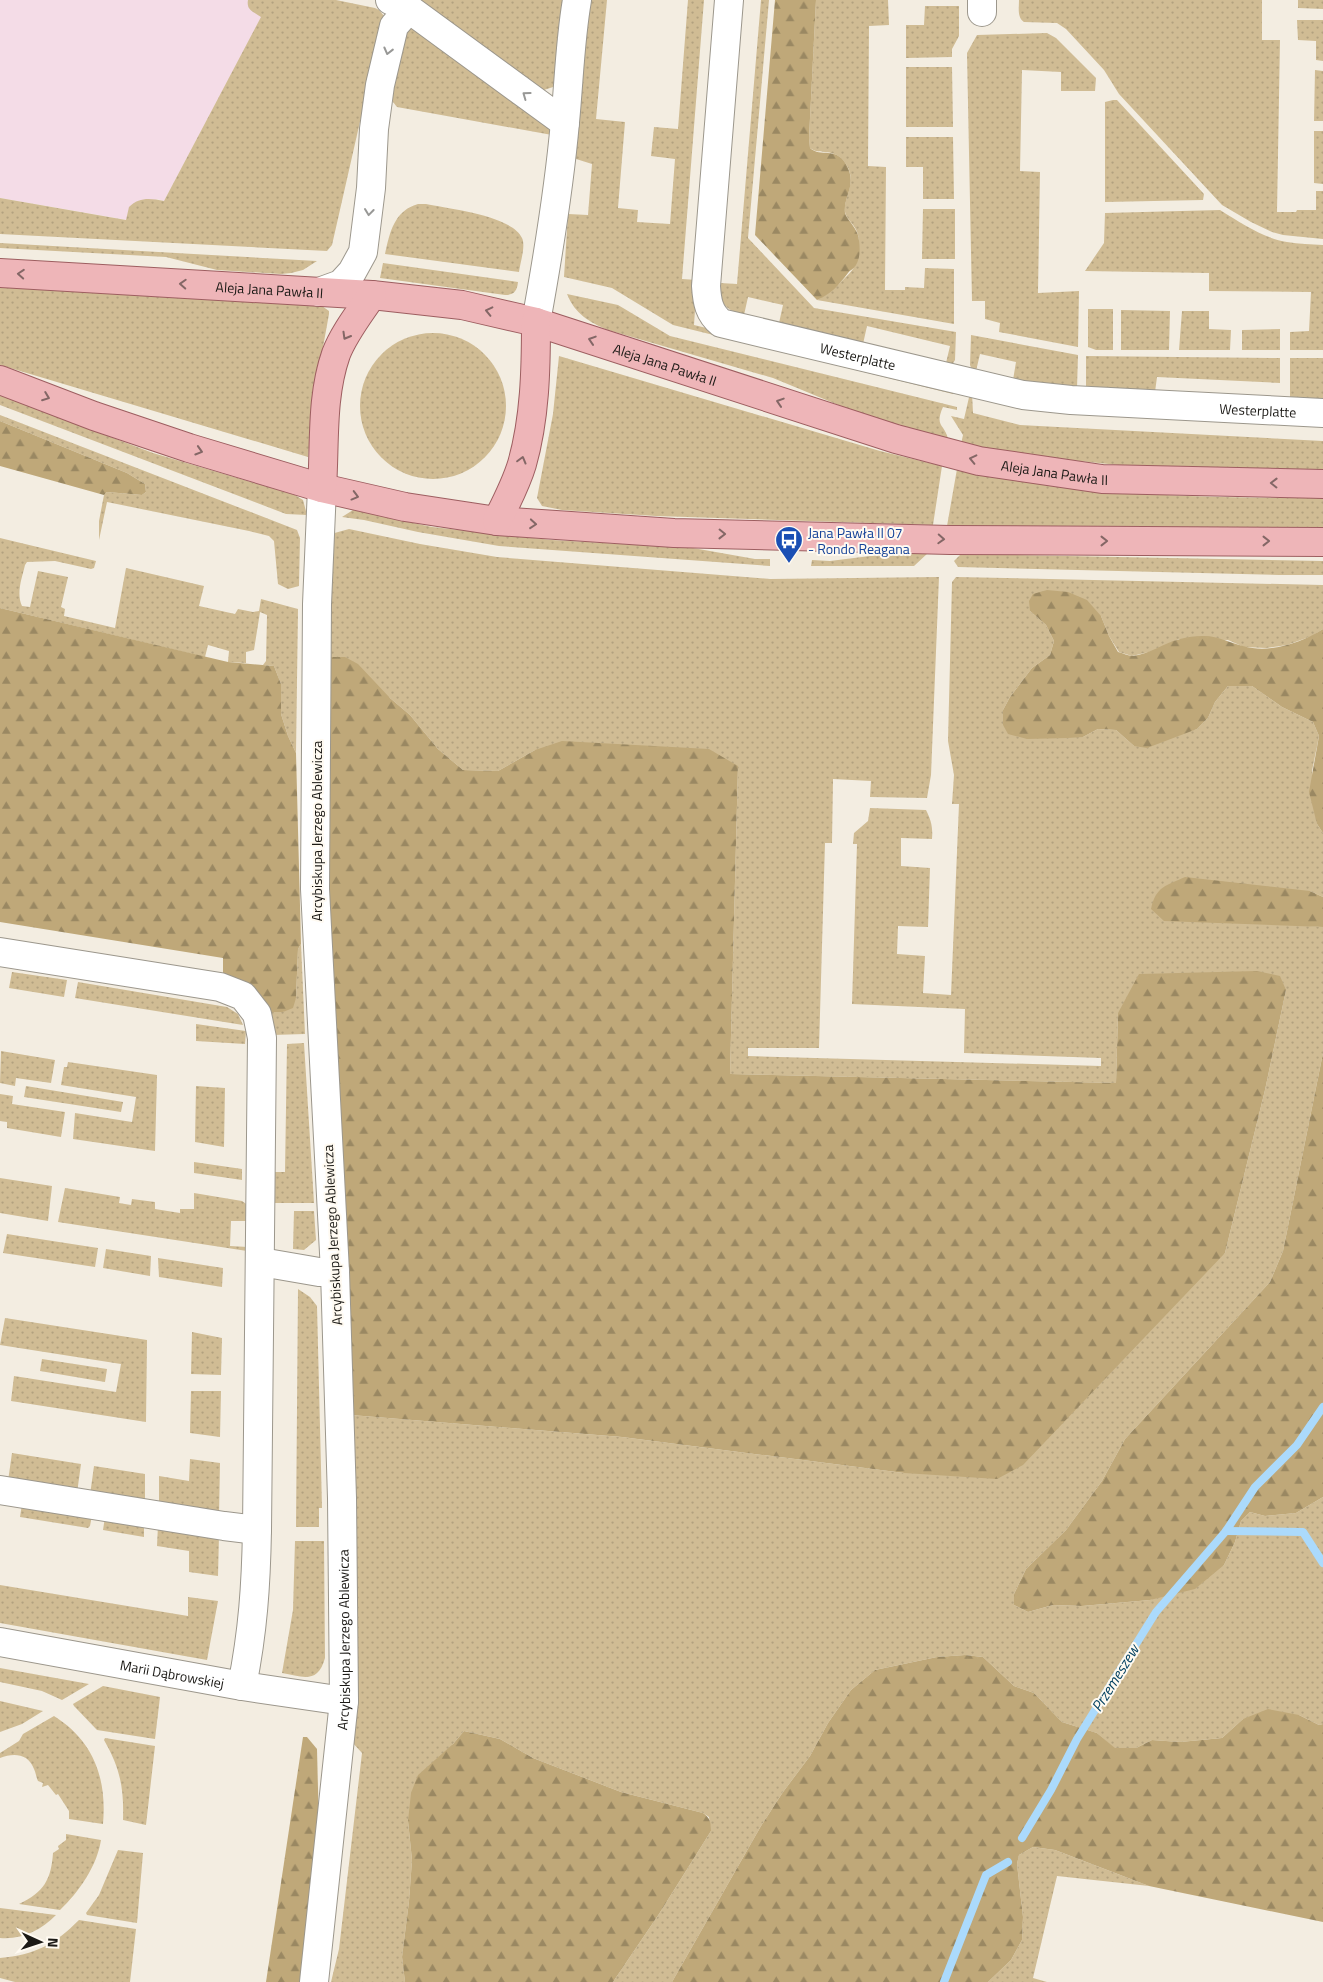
<svg xmlns="http://www.w3.org/2000/svg" width="1323" height="1982" font-family="'Titillium Web',sans-serif">
  <style>
    .commercial { fill: #f4dce7 }
    .green { fill: url(#green-dots) }
    .forest { fill: url(#forest-firs) }
    .lines { fill: none; stroke-linecap: round; stroke-linejoin: round }
    .stream { stroke: #abdafc; stroke-width: 8 }
    .minor-casing { stroke: #9c978c; stroke-width: 30 }
    .primary-casing { stroke: #9d5e60; stroke-width: 30 }
    .minor { stroke: #fff; stroke-width: 28 }
    .primary { stroke: #eeb5b8; stroke-width: 28 }
    .oneway { stroke: #989896 }
    .oneway2 { stroke: #846766 }
    .labels { text-anchor: middle; dominant-baseline: central; stroke-width: 4; stroke-linejoin: round; paint-order: stroke }
    .street-label { font-size: 14px; fill: #1b1915; stroke: #fffaf1 }
    .transit-label { font-size: 14px; fill: #164399; stroke: #fffaf1; text-anchor: start }
    .water-label { font-size: 15px; font-style: italic; fill: #034161; stroke: #fffaf1 }
  </style>
  <defs>
    <pattern id="green-dots" width="8" height="8" patternUnits="userSpaceOnUse" patternTransform="scale(1.25)"><rect width="8" height="8" fill="#d0bc94"/><path d="M2 2h.1M6 6h.1" fill="none" stroke="#b2a17f" stroke-width="1.8" stroke-linecap="round"/></pattern>
    <pattern id="forest-firs" width="22" height="20" patternUnits="userSpaceOnUse" patternTransform="scale(1.25)"><rect width="22" height="20" fill="#bfa879"/><path d="M5 1l3.5 6h-7zM16 11l3.5 6h-7z" fill="#9a8862"/></pattern>
  </defs>
  <rect width="100%" height="100%" fill="#f3ede1"/>
  <!-- commercial -->
  <polygon class="commercial" points="0,0 248,0 248,2 262,16 164,201 157,199 127,220 0,198"/>
  <!-- green -->
  <g class="green">
    <path d="M248,0H336L375,8L379,10L384,16L332,245L327,251L0,234V198L126,220L129,207C139,197 150,198 164,201L261,17C254,12 246,10 248,0Z"/>
    <polygon points="406,0 565,0 556,83 553,87 538,92"/>
    <polygon points="589,0 607,0 596,119 625,122 618,208 638,210 637,222 670,224 675,159 651,156 654,127 678,129 688,0 704,0 682,279 697,280 694,325 956,389 953,394 673,325 612,288 564,277 568,214 588,215 592,164 573,158"/>
    <path d="M761,0H769L748,238L814,308L956,332L955,360L952,365L946,363L950,346L867,326L863,344L779,323L783,305L748,297L744,315C724,309 720,304 720,283L737,284Z"/>
    <path d="M816,0H888L889,25L869,26L868,166L886,167L885,290H905V287L924,288L925,268L954,269V324L817,300C825,297 853,273 855,265C858,258 860,242 858,235C856,225 846,219 845,212C843,197 858,183 846,164C834,146 820,156 810,148L809,138Z"/>
    <path d="M1019,0H1262V40H1280L1277,212H1296L1297,210H1316V191H1323V239L1283,235L1272,232L1251,222L1222,205L1119,94L1104,70L1066,29L1057,23L1024,22C1017,17 1019,8 1019,0Z"/>
    <polygon points="1298,0 1323,0 1323,9 1298,8"/>
    <polygon points="925,6 959,6 959,36 952,49 952,57 906,58 906,25 924,25"/>
    <polygon points="1297,20 1323,20 1323,61 1316,60 1316,41 1298,40"/>
    <polygon points="411,24 547,116 552,135 397,107 393,102 392,95 404,34"/>
    <polygon points="1047,33 1056,38 1096,78 1095,91 1061,91 1061,72 1022,70 1020,171 1040,172 1038,293 1079,291 1078,347 999,332 1000,323 985,319 985,301 972,301 967,53 977,35"/>
    <polygon points="906,67 952,67 953,127 906,127"/>
    <polygon points="1315,70 1323,71 1323,121 1314,121"/>
    <polygon points="1113,100 1117,100 1204,194 1203,200 1105,202 1105,102"/>
    <polygon points="1314,131 1323,131 1323,184 1314,183"/>
    <polygon points="906,137 953,137 954,199 923,199 923,167 906,167"/>
    <path d="M418,204H426C449,209 511,215 522,238C526,246 520,263 519,272L385,254C390,232 394,211 418,204Z"/>
    <polygon points="923,209 955,209 955,259 922,259"/>
    <path d="M1220,210C1241,223 1263,238 1287,242C1299,244 1311,244 1323,245V350H1290V332L1309,331L1311,292L1209,291V273L1085,271L1104,243L1105,213Z"/>
    <polygon points="0,243 317,261 303,270 291,273 281,274 217,270 166,257 0,248"/>
    <path d="M383,263L518,282C517,291 514,295 505,295L380,278Z"/>
    <polygon points="0,286 322,306 329,311 329,314 314,397 308,457 0,365"/>
    <path d="M567,294L618,305L670,336L957,407V410L943,407C934,427 945,424 948,439L947,441L848,409L773,378L608,330C589,322 575,314 567,294Z"/>
    <polygon points="1088,309 1113,309 1113,350 1096,350 1088,347"/>
    <polygon points="1121,310 1170,311 1169,350 1121,350"/>
    <polygon points="1182,311 1209,311 1209,329 1231,330 1230,350 1179,350"/>
    <polygon points="1280,329 1280,350 1242,350 1242,330"/>
    <circle cx="433" cy="406" r="73"/>
    <polygon points="971,335 1078,355 1077,388 1037,384 1013,380 1016,362 980,354 976,371 972,370 970,365"/>
    <polygon points="559,356 880,451 942,466 933,525 656,516 562,510 542,506 537,498 553,414"/>
    <polygon points="1086,356 1280,358 1280,383 1157,377 1155,392 1086,388"/>
    <polygon points="1290,358 1323,358 1323,401 1290,400"/>
    <polygon points="970,393 972,393 973,413 1020,425 1323,441 1323,471 1148,468 1040,457 961,444 963,435 951,416 964,419"/>
    <polygon points="0,395 153,453 295,495 303,500 307,515 286,514 0,405"/>
    <polygon points="0,415 297,530 300,538 299,586 288,589 278,584 274,541 269,536 249,531 107,502 99,540 99,521 104,495 107,492 142,495 146,492 145,484 127,473 0,421"/>
    <path d="M957,469C994,476 1031,483 1069,487C1153,497 1238,498 1323,498V533H1182L947,526Z"/>
    <polygon points="353,510 432,527 552,540 693,548 755,559 770,559 770,566 499,546 418,532 364,520 342,517"/>
    <path d="M349,529L420,544L497,557L770,579L939,577L931,775L927,798L870,797L871,781L833,779L832,843H825L819,1048H748V1056L1101,1066V1058L964,1053L965,1009L852,1004L857,844H853L854,833L868,821L870,808L926,810C931,820 933,827 932,839L901,838V866L930,868L928,927L898,926L897,954L925,956L923,993L951,995L959,804H952L954,775L948,741L952,582L956,577L1323,585V629L1312,636L1287,645L1266,648L1244,647L1228,640L1179,639L1153,651L1132,656L1119,652L1109,636L1101,616L1030,611L1046,625L1054,641L1050,655L1032,668L1010,697L1003,710V725L1083,737L1098,729L1116,730L1134,746L1197,729L1208,718L1215,702L1228,686H1252L1282,707L1313,722L1319,736L1312,771L1317,824L1323,833V897L1310,891L1295,925L1323,927V1053L1283,1251L1270,1282L1125,1439L1102,1481L1066,1530L1026,1569L1014,1594V1605L1028,1612L1053,1605L1082,1606L1150,1600L1224,1565L1235,1542L1241,1521L1250,1512L1265,1516L1296,1513L1323,1497V1724L1319,1725L1299,1715L1243,1719L1222,1738L1180,1742L1152,1740L1136,1748H1114L1097,1733L1062,1722L1034,1693L1014,1686L983,1657L965,1655L937,1657L875,1670L851,1690L828,1723L810,1756L783,1792L761,1826L672,1982H613L659,1914L711,1831L709,1817L703,1813L621,1792L533,1758L500,1739L464,1731L453,1744L408,1821L412,1860L409,1901L402,1957L405,1982H331L339,1949L362,1753L351,1741V1415L622,1437L904,1473L1225,1253L1265,1090L1286,990L1118,1013L1116,1083L730,1074L738,766L535,750L498,771L463,770L438,749L410,715L390,698L327,657L331,534Z"/>
    <path d="M0,538L96,561L94,568L91,569L55,561L27,562L25,565C22,578 16,593 22,606L30,607L38,571L68,577L61,607L65,609L64,616L115,628L126,568L204,586L199,606L235,614L238,609L253,612L259,611L261,599L298,609L296,753L288,736L281,714V684L274,666L263,665L266,661L267,615L260,612L254,650L246,652V663L228,662L229,651L208,645L205,657L0,608Z"/>
    <polygon points="902,552 928,553 914,566 811,566 812,560 830,561"/>
    <polygon points="961,554 1323,561 1323,575 1279,575 958,567 954,561"/>
    <polygon points="301,944 305,1034 273,1035 270,1012 283,1012 296,998 298,949"/>
    <polygon points="12,972 67,980 64,997 9,988"/>
    <polygon points="78,982 227,1007 238,1014 243,1025 75,998"/>
    <polygon points="196,1024 246,1031 245,1044 196,1041"/>
    <polygon points="304,1043 314,1203 270,1203 270,1172 285,1172 287,1044"/>
    <polygon points="1,1051 55,1060 51,1083 16,1078 15,1086 0,1083"/>
    <polygon points="68,1062 157,1075 155,1151 73,1139 75,1113 132,1122 136,1097 61,1085 64,1067 67,1067"/>
    <polygon points="26,1086 123,1102 121,1112 24,1097"/>
    <polygon points="196,1086 225,1088 224,1147 195,1142"/>
    <polygon points="0,1094 13,1096 12,1104 65,1112 61,1137 7,1128 7,1122 0,1121"/>
    <polygon points="194,1162 242,1169 242,1180 194,1173"/>
    <polygon points="0,1178 52,1186 48,1221 0,1213"/>
    <polygon points="65,1188 120,1197 119,1203 131,1205 132,1199 155,1202 155,1209 180,1213 180,1209 194,1209 194,1193 242,1201 249,1206 249,1221 231,1221 230,1246 248,1247 247,1251 58,1222"/>
    <polygon points="294,1211 314,1211 316,1240 304,1250 293,1249"/>
    <polygon points="7,1234 98,1248 95,1267 3,1253"/>
    <polygon points="106,1249 151,1256 150,1276 103,1268"/>
    <polygon points="158,1258 223,1268 222,1287 159,1277"/>
    <polygon points="298,1289 310,1297 317,1306 322,1508 319,1508 319,1527 296,1527"/>
    <polygon points="5,1318 147,1340 146,1422 11,1401 14,1376 116,1392 121,1364 0,1345"/>
    <polygon points="192,1332 222,1338 221,1375 191,1374"/>
    <polygon points="42,1359 107,1369 105,1382 40,1371"/>
    <polygon points="191,1391 221,1391 220,1437 190,1433"/>
    <polygon points="12,1453 81,1464 77,1493 8,1481"/>
    <polygon points="190,1459 220,1463 219,1516 159,1506 159,1476 189,1481"/>
    <polygon points="94,1466 145,1474 145,1504 90,1495"/>
    <polygon points="22,1504 92,1515 90,1526 88,1528 20,1517"/>
    <polygon points="105,1517 144,1523 144,1537 103,1530"/>
    <polygon points="158,1525 219,1535 218,1576 189,1572 189,1551 157,1546"/>
    <path d="M295,1541H324L325,1658C318,1684 303,1677 282,1673L293,1610Z"/>
    <polygon points="0,1585 188,1616 188,1597 218,1601 207,1660 0,1623"/>
    <polygon points="0,1668 89,1684 62,1700 42,1691 0,1682"/>
    <polygon points="103,1686 160,1697 155,1739 97,1730 74,1706 73,1704"/>
    <polygon points="0,1701 43,1711 22,1724 0,1732"/>
    <path d="M54,1716C94,1741 107,1779 103,1824L69,1819V1811L58,1794L56,1795L48,1785L42,1787L43,1783L38,1781C36,1777 36,1773 34,1769C28,1753 13,1753 0,1758V1753L19,1741L23,1734Z"/>
    <path d="M105,1738L155,1746L146,1825L123,1820C124,1787 120,1768 104,1740Z"/>
    <path d="M66,1834L101,1840C97,1866 79,1892 60,1910L19,1904C44,1892 51,1880 53,1853L59,1849L58,1846L66,1840Z"/>
    <polygon points="1033,1847 1055,1850 1149,1886 1057,1876 1033,1978 1047,1982 988,1982 1011,1960 1022,1940 1023,1917 1017,1864 1019,1855"/>
    <polygon points="118,1850 143,1853 137,1923 87,1915 86,1913 99,1895"/>
    <path d="M0,1908L56,1915C41,1930 22,1940 0,1938Z"/>
    <path d="M79,1920L136,1929L130,1982H15L0,1978V1958C35,1955 55,1944 79,1920Z"/>
  </g>
  <!-- forest -->
  <g class="forest">
    <path d="M775,0H816L809,138L810,148C821,158 835,146 846,164C858,185 843,196 845,213C846,218 855,226 858,235C860,244 861,257 856,265C854,269 850,270 848,273C838,286 831,294 817,300L755,235Z"/>
    <polygon points="0,421 127,473 145,484 146,492 142,495 107,492 104,495 0,466"/>
    <path d="M1047,590L1068,592L1087,600L1101,616L1109,636L1118,652C1123,653 1128,656 1133,656C1150,654 1164,643 1180,639C1187,637 1195,636 1202,636C1217,635 1230,643 1243,646C1269,654 1301,643 1323,629V833L1317,824L1309,792L1319,736L1313,722L1282,707L1252,686H1228L1215,702L1208,718L1197,729L1147,748L1134,746L1116,730L1098,729L1083,737L1068,738L1027,739L1008,734L1003,725V710L1010,697L1032,668L1050,655L1054,641L1046,625L1030,611L1029,601L1033,594Z"/>
    <path d="M0,608L228,662L274,666L281,684V714L288,736L296,753L301,944L298,949L296,998L293,1008L283,1012H270C258,986 249,985 223,977V958L0,922Z"/>
    <polygon points="327,657 345,657 358,664 390,698 410,715 438,749 463,770 498,771 535,750 562,741 709,749 738,766 730,1074 1116,1083 1118,1013 1139,974 1257,971 1280,976 1286,990 1265,1090 1225,1253 1023,1465 997,1479 904,1473 622,1437 351,1415 326,854"/>
    <path d="M1185,877L1310,891L1323,897V927L1164,921L1151,909C1156,886 1166,886 1185,877Z"/>
    <polygon points="1323,1053 1323,1497 1296,1513 1265,1516 1250,1512 1241,1521 1235,1542 1224,1565 1195,1589 1150,1600 1082,1606 1053,1605 1028,1612 1014,1605 1014,1594 1026,1569 1066,1530 1102,1481 1125,1439 1270,1282 1283,1251"/>
    <polygon points="965,1655 983,1657 1014,1686 1034,1693 1062,1722 1097,1733 1115,1748 1136,1748 1152,1740 1180,1742 1222,1738 1243,1719 1268,1709 1299,1715 1319,1725 1323,1724 1323,1922 1149,1886 1055,1850 1033,1847 1019,1855 1017,1864 1023,1917 1022,1940 1011,1960 988,1982 672,1982 761,1826 783,1792 810,1756 828,1723 851,1690 875,1670 937,1657"/>
    <path d="M464,1731L500,1739L533,1758L621,1792L703,1813C710,1818 711,1822 711,1831L659,1914L613,1982H405L402,1957L409,1901L412,1860L408,1821L411,1793L418,1775L453,1744Z"/>
    <polygon points="303,1737 307,1737 317,1749 319,1829 303,1982 266,1982"/>
  </g>
  <g class="lines">
    <!-- stream -->
    <g class="stream">
      <polyline points="1226,1531 1303,1532 1323,1563"/>
      <polyline points="1022,1838 1051,1790 1077,1739 1156,1612 1226,1531 1255,1487 1297,1445 1323,1407"/>
      <polyline points="944,1982 986,1875 1008,1862"/>
    </g>
    <defs>
      <g id="minor">
        <polyline points="390,0 409,9 565,123"/>
        <path id="s1" d="M729,0L706,286C707,302 709,313 721,323L1023,395L1071,400L1323,413"/>
        <polyline points="982,12 982,0"/>
        <polyline points="319,292 341,284 352,272 363,252 371,188 374,129 380,85 394,26 409,9"/>
        <path d="M536,322C548,256 559,189 565,122C569,81 570,40 577,0"/>
        <path d="M0,952L220,987L243,996L257,1014L262,1038L257,1530C256,1585 253,1631 242,1686"/>
        <polyline points="261,1262 319,1272 335,1272"/>
        <polyline points="0,1490 224,1526 257,1530"/>
        <path id="s2" d="M0,1642L242,1686L344,1701"/>
        <path id="s3" d="M314,1982L344,1701L342,1498L335,1272L315,889L317,604L322,488"/>
      </g>
      <g id="primary">
        <path id="s4" d="M0,273L372,295L462,305L536,322L896,439L979,461L1102,479L1323,484"/>
        <polyline points="0,380 94,416 189,448 322,488 405,507 497,521 674,533 950,540 1323,542"/>
        <path d="M322,488C325,443 321,397 336,354C344,333 360,313 372,295"/>
        <path d="M497,521C506,503 516,484 522,464C535,418 536,370 536,322"/>
      </g>
    </defs>
    <!-- minor casing -->
    <use href="#minor" class="minor-casing"/>
    <!-- primary casing -->
    <use href="#primary" class="primary-casing"/>
    <!-- minor -->
    <use href="#minor" class="minor"/>
    <!-- primary -->
    <use href="#primary" class="primary"/>
  </g>
  <!-- one-way arrows -->
  <defs><path id="oneway-chevron" d="M-2-3.5L2.5 0L-2 3.5" fill="none" stroke-width="1.6" stroke-linecap="round" stroke-linejoin="round" transform="scale(1.25)"/></defs>
  <g class="oneway">
    <use href="#oneway-chevron" transform="translate(388 51) rotate(104)"/>
    <use href="#oneway-chevron" transform="translate(526 95) rotate(-144)"/>
    <use href="#oneway-chevron" transform="translate(369 212) rotate(97)"/>
  </g>
  <g class="oneway2">
    <use href="#oneway-chevron" transform="translate(21 274) rotate(-176)"/>
    <use href="#oneway-chevron" transform="translate(183 284) rotate(-177)"/>
    <use href="#oneway-chevron" transform="translate(489 311) rotate(-167)"/>
    <use href="#oneway-chevron" transform="translate(346 336) rotate(120)"/>
    <use href="#oneway-chevron" transform="translate(592 340) rotate(-162)"/>
    <use href="#oneway-chevron" transform="translate(46 397) rotate(21)"/>
    <use href="#oneway-chevron" transform="translate(780 402) rotate(-162)"/>
    <use href="#oneway-chevron" transform="translate(199 451) rotate(17)"/>
    <use href="#oneway-chevron" transform="translate(973 459) rotate(-167)"/>
    <use href="#oneway-chevron" transform="translate(522 460) rotate(-75)"/>
    <use href="#oneway-chevron" transform="translate(1274 483) rotate(-179)"/>
    <use href="#oneway-chevron" transform="translate(355 496) rotate(15)"/>
    <use href="#oneway-chevron" transform="translate(533 524) rotate(5)"/>
    <use href="#oneway-chevron" transform="translate(722 534) rotate(1)"/>
    <use href="#oneway-chevron" transform="translate(941 539) rotate(3)"/>
    <use href="#oneway-chevron" transform="translate(1104 541)"/>
    <use href="#oneway-chevron" transform="translate(1266 541)"/>
  </g>
  <!-- icons -->
  <defs>
    <symbol id="bus-pin" viewBox="-11 -11 22 30"><path d="M0 17L-7.5 6A9.5 9.5 0 1 1 7.5 6Z" fill="#1a4fb4" stroke="#fffaf1"/><path d="M-5-6H5V4H4V6H2V4H-2V6H-4V4H-5ZM-3.5-4V0h7V-4ZM-3.5 1.2v1.5H-2V1.2ZM2 1.2v1.5H3.5V1.2Z" fill="#fff"/></symbol>
  </defs>
  <g fill-rule="evenodd">
    <use href="#bus-pin" x="773" y="524" width="32" height="43"/>
  </g>
  <g class="labels">
    <!-- street labels -->
    <g class="street-label">
      <text stroke="none"><textPath href="#s4" startOffset="270">Aleja Jana Pawła II</textPath></text>
      <text stroke="none"><textPath href="#s1" startOffset="469">Westerplatte</textPath></text>
      <text stroke="none"><textPath href="#s4" startOffset="675">Aleja Jana Pawła II</textPath></text>
      <text stroke="none"><textPath href="#s1" startOffset="874">Westerplatte</textPath></text>
      <text stroke="none"><textPath href="#s4" startOffset="1080">Aleja Jana Pawła II</textPath></text>
      <text transform="translate(316 831) rotate(-90)">Arcybiskupa Jerzego Ablewicza</text>
      <text transform="translate(332 1235) rotate(-93)">Arcybiskupa Jerzego Ablewicza</text>
      <text stroke="none"><textPath href="#s3" startOffset="344">Arcybiskupa Jerzego Ablewicza</textPath></text>
      <text stroke="none"><textPath href="#s2" startOffset="175">Marii Dąbrowskiej</textPath></text>
    </g>
    <!-- transit labels -->
    <g class="transit-label">
      <text x="808" y="532">Jana Pawła II 07<tspan x="808" dy="16">- Rondo Reagana</tspan></text>
    </g>
    <!-- water labels -->
    <g class="water-label">
      <text transform="translate(1115 1678) rotate(-58)">Przemeszew</text>
    </g>
  </g>
  <!-- north arrow -->
  <g transform="translate(40 1942) rotate(93)" stroke="#fffaf1" stroke-width="4" paint-order="stroke">
  <path d="M0-4L9 19L0 12L-9 19Z" fill="#1b1915"/>
  <text y="-8" font-size="14" font-weight="bold" text-anchor="middle" fill="#1b1915">N</text>
  </g>
</svg>
